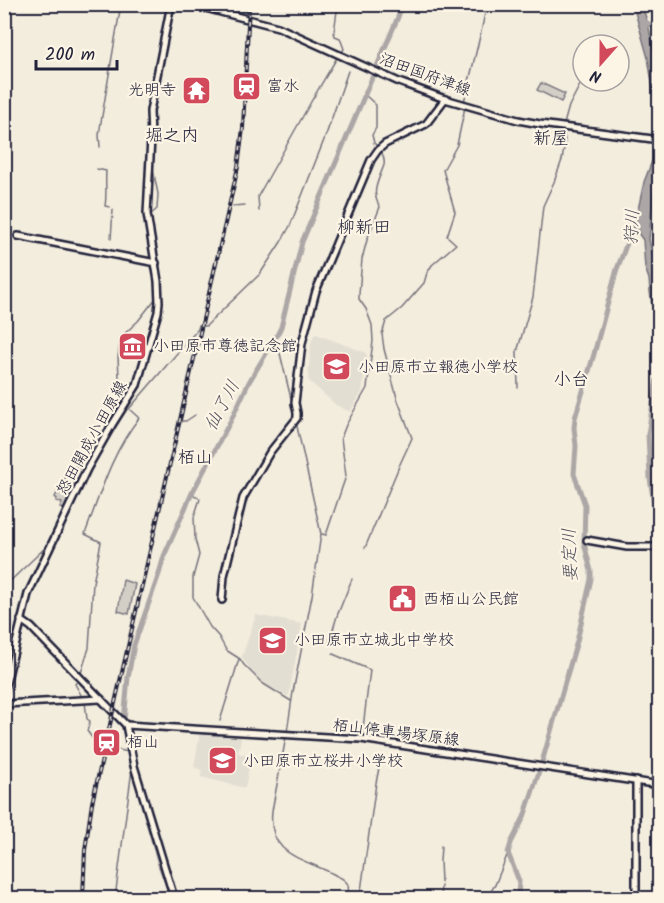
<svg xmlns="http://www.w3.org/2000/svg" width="664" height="903" font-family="Kalam,'Klee One',sans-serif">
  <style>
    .built { fill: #e3ded2 }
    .green { fill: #d4cfc6; stroke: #7b7880; stroke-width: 1.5 }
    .water { fill: #aca7a6; stroke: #75727b; stroke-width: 1.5 }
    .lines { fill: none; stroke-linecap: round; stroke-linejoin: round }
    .stream { stroke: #75727b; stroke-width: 1.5 }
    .river { stroke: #aca7a6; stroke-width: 5 }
    .secondary-casing { stroke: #22223b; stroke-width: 10 }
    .secondary { stroke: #fcf5e5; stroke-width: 5 }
    .rail-casing { stroke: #22223b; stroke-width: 4 }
    .rail { stroke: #fcf5e5; stroke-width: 1.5; stroke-dasharray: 4.5; stroke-linecap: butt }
    .labels { text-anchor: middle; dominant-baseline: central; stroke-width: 4.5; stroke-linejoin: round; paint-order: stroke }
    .street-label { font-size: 16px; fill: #22223b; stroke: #fcf5e5 }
    .poi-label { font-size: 16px; fill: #22223b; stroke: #fcf5e5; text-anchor: start }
    .neighbourhood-label { font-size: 18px; fill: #22223b; stroke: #fcf5e5 }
    .water-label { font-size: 18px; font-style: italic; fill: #525160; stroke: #fcf5e5 }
  </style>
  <rect width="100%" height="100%" fill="#f3edde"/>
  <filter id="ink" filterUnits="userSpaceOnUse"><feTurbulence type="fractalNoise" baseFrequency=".0167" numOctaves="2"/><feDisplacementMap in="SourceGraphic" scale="12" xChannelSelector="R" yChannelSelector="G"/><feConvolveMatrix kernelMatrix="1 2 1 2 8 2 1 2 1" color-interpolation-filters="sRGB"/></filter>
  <g filter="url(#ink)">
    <!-- built -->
    <g class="built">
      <polygon points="316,334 364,352 367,355 362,392 350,412 336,405 309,381 308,378 311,343 314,335"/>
      <polygon points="256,615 302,624 289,695 287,696 262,682 252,672 243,659 242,657"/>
      <polygon points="200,732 242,735 238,753 251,756 245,788 201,777 202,770 194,767"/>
    </g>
    <!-- green -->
    <g class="green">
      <polygon points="541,83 565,94 561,102 537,90"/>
      <polygon points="75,466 84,469 64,509 60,508 62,503 56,501 57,499 55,497 68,472 71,473"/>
      <polygon points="123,580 135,584 129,614 118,611"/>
    </g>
    <!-- water -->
    <polygon class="water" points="633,5 642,5 649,28 659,78 659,174 653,194 649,239 659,290 659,321 652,305 650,292 649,279 645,268 643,240 636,230 625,248 636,219 644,182 654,156 656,127 656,108 648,58"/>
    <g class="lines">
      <!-- stream -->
      <g class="stream">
        <polyline points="338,4 334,32 335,36 340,38 344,49 341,53"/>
        <polyline points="165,47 174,4"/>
        <polyline points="158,86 160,73"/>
        <polyline points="365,95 376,105 376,128 372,135 374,143 378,147"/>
        <polyline points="464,102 481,32 485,13 485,4"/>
        <polyline points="564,124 569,106 583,79"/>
        <polyline points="100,147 99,135 101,122 121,4"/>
        <path d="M97,169L106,171C105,183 107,194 105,206L110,207"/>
        <polyline points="233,206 245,205"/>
        <polyline points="259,211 258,196 312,100 338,56"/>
        <polyline points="150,215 157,209 158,194 152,164"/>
        <polyline points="111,239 113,210"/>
        <polyline points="154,243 160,274"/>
        <polyline points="276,337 294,411"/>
        <polyline points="518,388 517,352 533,297 543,206 554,182 562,160 565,142 564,130"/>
        <polyline points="182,421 186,421 195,415"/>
        <path d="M96,448C103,435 122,410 121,395C121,392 119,389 117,386L119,377L118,357L121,337L138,321L156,298"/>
        <polyline points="192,492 194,495 200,499 194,517 195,539 199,555 193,577 193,597 210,627 219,637 226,650 240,659 244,665 262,683 291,701"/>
        <path d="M322,534L326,535L346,476L341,438L346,425L367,388L373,341L372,325L366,309L359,299V294L362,259L367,240L380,207C370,192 379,180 384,165C385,160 383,155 381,151"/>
        <polyline points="365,548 400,464 412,438 397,398 384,349 382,334 383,331 386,321 402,308 424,283 427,273 432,265 456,244 447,236 455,212 443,170 457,145 465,107"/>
        <polyline points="4,587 49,544"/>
        <polyline points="329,643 337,616 352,579"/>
        <polyline points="333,654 370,670 362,736"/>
        <path d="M80,676L89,648L93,583L101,542L85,534C100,494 112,452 139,418L129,409L198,329L199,325L206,326L260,274L281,242L290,226L326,135L348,71"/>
        <polyline points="78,680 75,684 85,702 87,719 90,721 87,731 96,743 104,747"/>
        <polyline points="220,721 239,659"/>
        <polyline points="287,732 293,692 312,596 321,534 296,422"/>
        <path d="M286,737L272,811C267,858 306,858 337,876C342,878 346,880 348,885C349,889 348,894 347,898"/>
        <polyline points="107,747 128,752"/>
        <polyline points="441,882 440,861 441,846"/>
        <polyline points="115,898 132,769"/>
        <polyline points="360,898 376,783 381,758"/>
        <polyline points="440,898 441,886"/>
        <polyline points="486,898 495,885 508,853"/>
      </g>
      <!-- river -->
      <g class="river">
        <polyline points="642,21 660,28"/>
        <polyline points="660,360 648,434 650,478 660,546"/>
        <polyline points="130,759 124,721 128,677 134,645 159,574 164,556 192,493 231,420 249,382 276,337 281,327 302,242 398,17 402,4"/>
        <polyline points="145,811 160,865 168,886"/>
        <polyline points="518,898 519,881 508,853 511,843 524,817 540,769 577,641 591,579 591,571 584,543 585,505 574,474 576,446 574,428 575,418 594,354 617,269 627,243"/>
        <polyline points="658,898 660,854"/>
      </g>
      <defs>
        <g id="secondary">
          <polyline points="190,4 278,27 399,82 445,99 518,120 540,124 660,140"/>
          <polyline points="18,236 156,263"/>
          <polyline points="587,540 627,547 660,547"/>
          <polyline points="222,600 224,576 243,498 270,452 297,418 297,413 295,403 302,343 316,291 371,160 378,150 385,144 426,124 445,99"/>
          <polyline points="21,620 31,627 126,725 134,766 174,898"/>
          <polyline points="4,692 28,594 87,469 112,425 137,385 158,312 159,302 158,281 147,214 151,138 150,111 171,4"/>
          <polyline points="4,704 101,699"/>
          <polyline points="126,725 361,739 660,785"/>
          <polyline points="636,781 636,898"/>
        </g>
      </defs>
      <!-- secondary casing -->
      <use href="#secondary" class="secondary-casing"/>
      <!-- secondary -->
      <use href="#secondary" class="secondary"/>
      <defs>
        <polyline id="rail" points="83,898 85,850 92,803 238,167 243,128 249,4"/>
      </defs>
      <!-- rail casing -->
      <use href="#rail" class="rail-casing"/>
      <!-- rail -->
      <use href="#rail" class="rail"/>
    </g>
  </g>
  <!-- icons -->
  <defs>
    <symbol id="station-square" viewBox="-11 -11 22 22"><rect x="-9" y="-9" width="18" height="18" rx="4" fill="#d1495b" stroke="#fcf5e5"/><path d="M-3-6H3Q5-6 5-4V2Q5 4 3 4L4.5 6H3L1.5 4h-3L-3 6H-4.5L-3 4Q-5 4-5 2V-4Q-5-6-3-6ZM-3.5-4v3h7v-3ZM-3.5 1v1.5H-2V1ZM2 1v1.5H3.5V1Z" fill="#fff"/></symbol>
    <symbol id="temple-square" viewBox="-11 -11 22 22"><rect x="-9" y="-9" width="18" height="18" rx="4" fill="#d1495b" stroke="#fcf5e5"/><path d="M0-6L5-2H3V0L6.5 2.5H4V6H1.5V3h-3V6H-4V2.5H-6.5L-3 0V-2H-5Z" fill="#fff"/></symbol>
    <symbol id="museum-square" viewBox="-11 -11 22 22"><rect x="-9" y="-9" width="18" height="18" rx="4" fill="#d1495b" stroke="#fcf5e5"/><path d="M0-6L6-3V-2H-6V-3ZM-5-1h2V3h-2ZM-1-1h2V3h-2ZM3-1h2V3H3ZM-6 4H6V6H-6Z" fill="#fff"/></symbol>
    <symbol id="school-square" viewBox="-11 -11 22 22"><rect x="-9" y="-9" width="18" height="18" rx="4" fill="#d1495b" stroke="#fcf5e5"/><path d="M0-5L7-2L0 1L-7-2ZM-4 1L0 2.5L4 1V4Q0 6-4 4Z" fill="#fff"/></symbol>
    <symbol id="civic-square" viewBox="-11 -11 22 22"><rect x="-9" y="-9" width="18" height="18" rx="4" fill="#d1495b" stroke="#fcf5e5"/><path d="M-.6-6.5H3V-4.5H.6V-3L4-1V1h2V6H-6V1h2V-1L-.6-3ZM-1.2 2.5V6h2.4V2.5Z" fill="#fff"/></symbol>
  </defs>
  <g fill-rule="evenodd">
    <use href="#station-square" x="230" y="70" width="33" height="33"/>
    <use href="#temple-square" x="180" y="74" width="33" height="33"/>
    <use href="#museum-square" x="116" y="330" width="33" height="33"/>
    <use href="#school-square" x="320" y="350" width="33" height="33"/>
    <use href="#civic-square" x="386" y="582" width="33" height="33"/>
    <use href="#school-square" x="256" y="624" width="33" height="33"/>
    <use href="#station-square" x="90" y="726" width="33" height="33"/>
    <use href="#school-square" x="206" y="744" width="33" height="33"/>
  </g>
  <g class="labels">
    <!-- street labels -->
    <g class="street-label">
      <text transform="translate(425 75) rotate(20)">沼田国府津線</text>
      <text transform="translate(92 438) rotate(-61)">怒田開成小田原線</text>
      <text transform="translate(396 733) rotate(7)">栢山停車場塚原線</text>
    </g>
    <!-- poi labels -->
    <g class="poi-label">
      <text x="267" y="86">富水</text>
      <text x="176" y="90" text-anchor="end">光明寺</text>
      <text x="153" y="346">小田原市尊徳記念館</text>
      <text x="358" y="367">小田原市立報徳小学校</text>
      <text x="423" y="599">西栢山公民館</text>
      <text x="294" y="640">小田原市立城北中学校</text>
      <text x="127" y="742">栢山</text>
      <text x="243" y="761">小田原市立桜井小学校</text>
    </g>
    <!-- neighbourhood labels -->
    <g class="neighbourhood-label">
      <text x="172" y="136">堀之内</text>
      <text x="551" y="139">新屋</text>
      <text x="364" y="228">柳新田</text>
      <text x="571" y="380">小台</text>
      <text x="195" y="458">栢山</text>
    </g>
    <!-- water labels -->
    <g class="water-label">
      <text transform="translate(633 227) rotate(-87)">狩川</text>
      <text transform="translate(223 406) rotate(-62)">仙了川</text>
      <text transform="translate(571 555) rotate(-92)">要定川</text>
    </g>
  </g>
  <!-- margin -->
  <rect width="664" height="903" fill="none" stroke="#fcf5e5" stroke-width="24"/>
  <rect x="12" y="12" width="640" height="879" fill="none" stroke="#22223b" stroke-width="2" filter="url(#ink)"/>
  <!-- north arrow -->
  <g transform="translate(601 63) rotate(201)"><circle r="28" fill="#fcf5e5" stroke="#a5a1a1" stroke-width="1.5"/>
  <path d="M0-4.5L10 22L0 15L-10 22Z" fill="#d1495b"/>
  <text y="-9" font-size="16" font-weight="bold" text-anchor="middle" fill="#22223b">N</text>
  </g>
  <!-- scale -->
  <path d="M36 60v9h81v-9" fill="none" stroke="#22223b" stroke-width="3"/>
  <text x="45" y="60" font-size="18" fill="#22223b" stroke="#fcf5e5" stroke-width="4.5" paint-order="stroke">200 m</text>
</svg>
